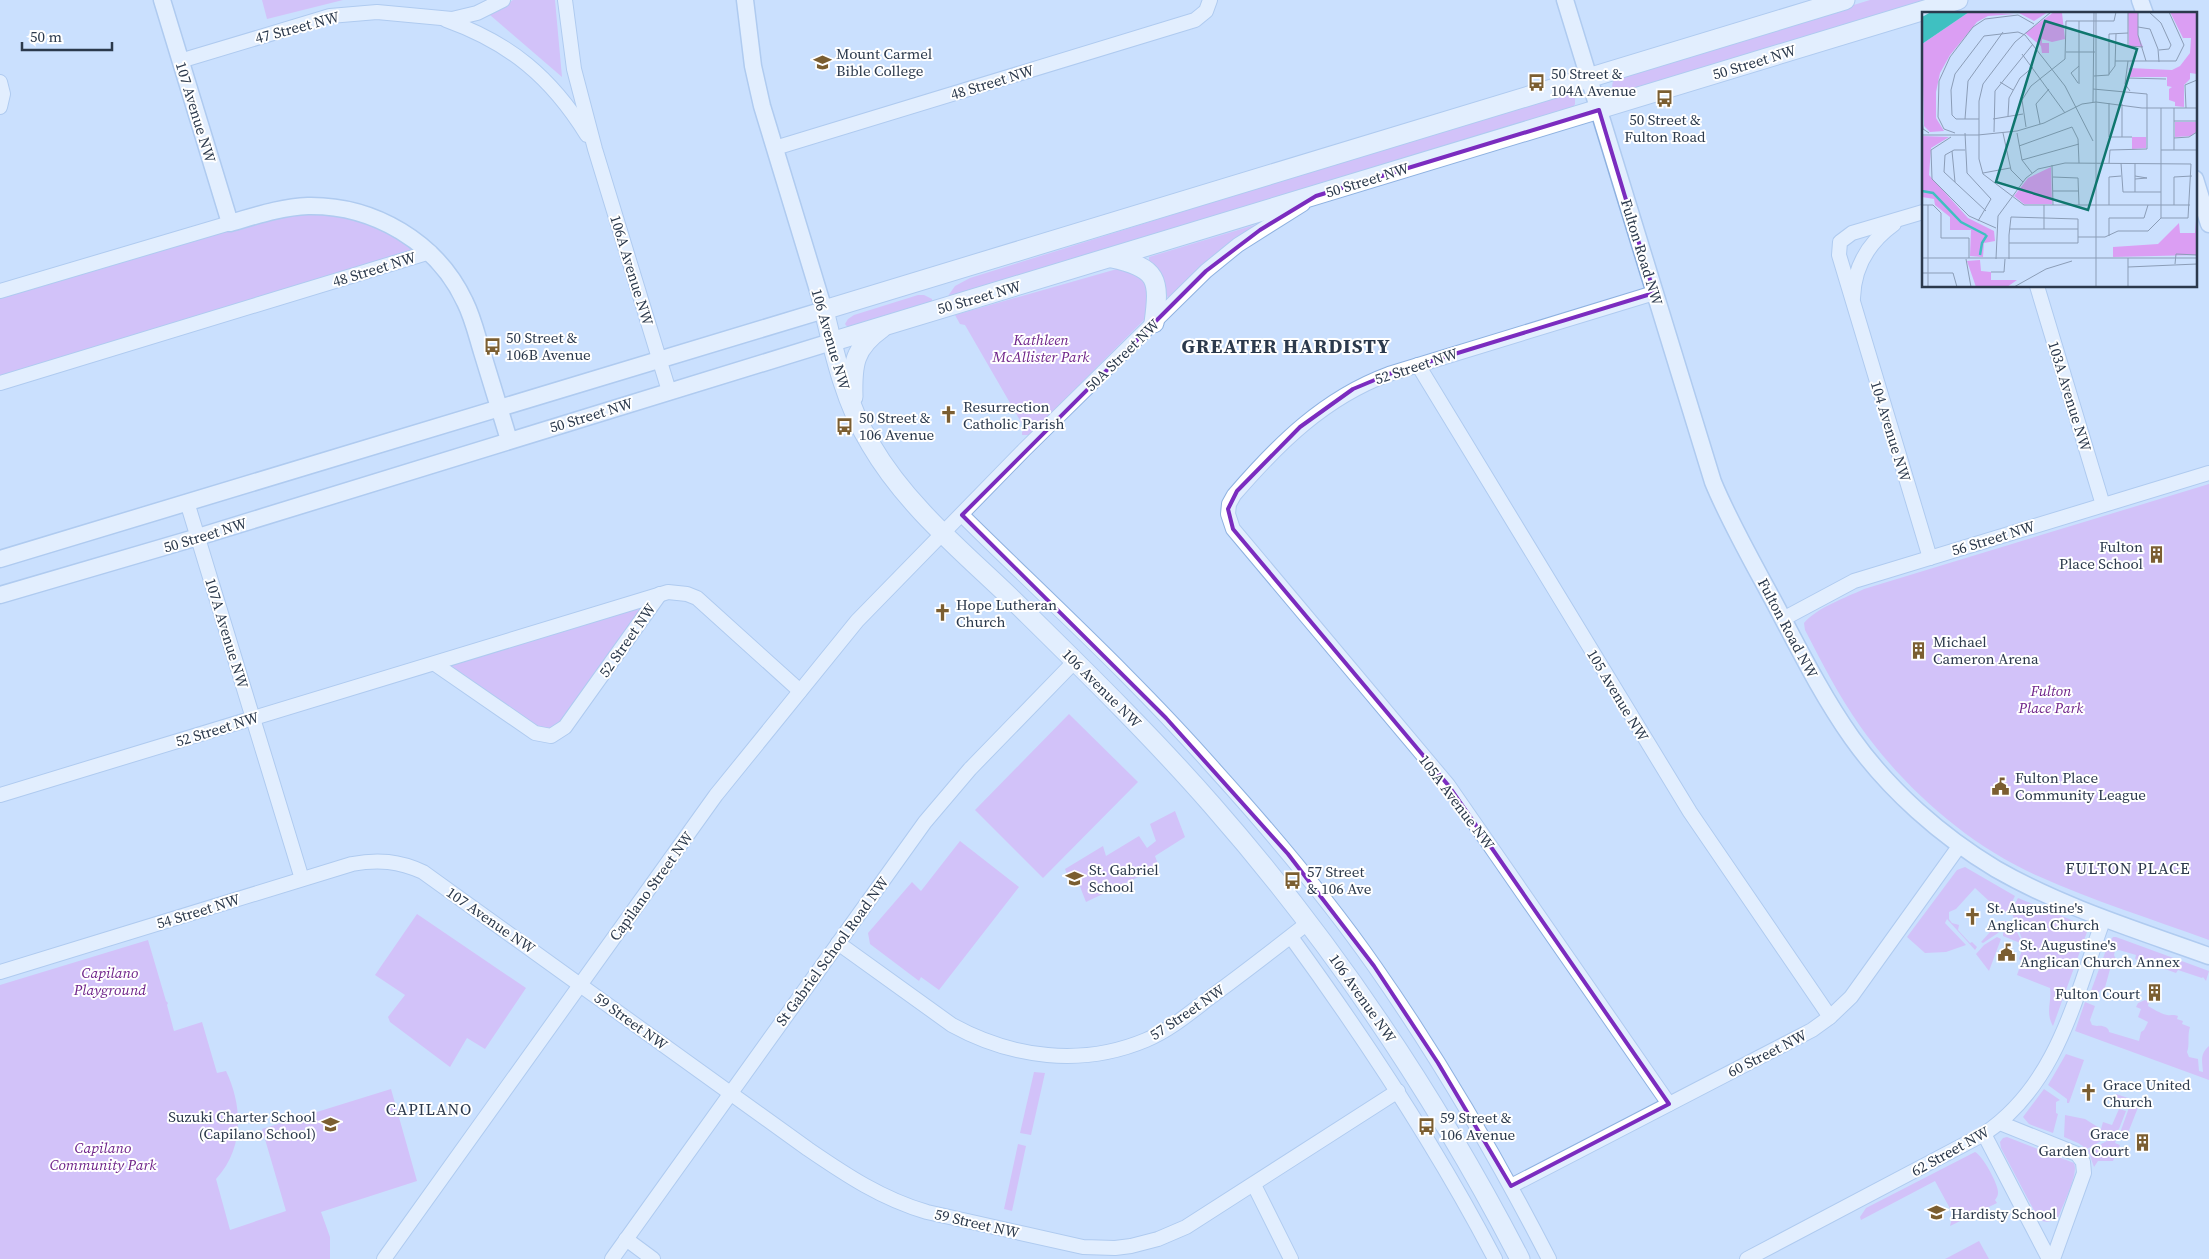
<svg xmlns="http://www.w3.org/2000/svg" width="2209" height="1259" font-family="'Source Serif 4',serif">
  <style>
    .green { fill: #db9ef3 }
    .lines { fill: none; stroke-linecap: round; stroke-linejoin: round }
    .minor-casing { stroke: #8eb1e0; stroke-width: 16 }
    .tertiary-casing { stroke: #8eb1e0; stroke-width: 19 }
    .secondary-casing { stroke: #8eb1e0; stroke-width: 21 }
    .minor { stroke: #fff; stroke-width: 14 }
    .tertiary { stroke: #fff; stroke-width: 16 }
    .secondary { stroke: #fff; stroke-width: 19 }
    .marked { fill: none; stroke: #7b2cbf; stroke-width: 4; stroke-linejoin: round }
    .labels { text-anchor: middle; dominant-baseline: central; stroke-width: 4; stroke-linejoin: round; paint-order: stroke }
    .street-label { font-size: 15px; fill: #2b394c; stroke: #fff }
    .poi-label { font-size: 15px; fill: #2b394c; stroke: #fff; text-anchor: start }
    .park-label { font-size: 15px; font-style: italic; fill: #6f2389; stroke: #fff }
    .neighbourhood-label { font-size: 16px; letter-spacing: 1px; fill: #2b394c; stroke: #fff }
    .district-label { font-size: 20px; font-weight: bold; letter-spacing: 1px; fill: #2b394c; stroke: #fff }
    .inset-river { fill: none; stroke: #3fc0c1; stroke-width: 2.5 }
    .inset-road { fill: none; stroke: #8b9db7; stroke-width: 1 }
    .view { fill: #0f766e; fill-opacity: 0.15; stroke: #0f766e; stroke-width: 2.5 }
    .inset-edge { fill: none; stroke: #2b394c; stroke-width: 2.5 }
  </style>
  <rect width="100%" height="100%" fill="#cbe0fe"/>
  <!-- green -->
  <g class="green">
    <polygon points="262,0 343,0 267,19"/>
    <polygon points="513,0 555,0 562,77 490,15"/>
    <polygon points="1870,0 1934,0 1618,94 1612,86 1613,81 1617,77"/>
    <polygon points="1565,92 1570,92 1575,98 1575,104 1572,110 950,298 948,296 955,286 970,278"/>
    <polygon points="339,208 430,252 0,383 0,291 266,213"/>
    <path d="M1261,223L1168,299C1163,280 1167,274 1149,261V257Z"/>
    <polygon points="1124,267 1148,282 1150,311 1143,321 1029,435 1022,435 1022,432 1025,429 965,325 960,324 955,315"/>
    <polygon points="918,295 924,295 932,299 932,303 849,329 845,324 848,319 854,315"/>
    <path d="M2209,484V940C2152,919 2093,901 2038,876C1968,845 1904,788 1860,726C1839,696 1822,663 1805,630L1804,623C1818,607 1845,598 1864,589Z"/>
    <polygon points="660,594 551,736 435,664"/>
    <polygon points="1069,714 1138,782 1043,878 975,810"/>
    <polygon points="1175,811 1185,837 1155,856 1159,867 1086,902 1077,879 1071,883 1065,869 1103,846 1106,856 1139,836 1147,848 1156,841 1150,824"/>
    <polygon points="960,841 1019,887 939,990 921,977 919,981 870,944 868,933 912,882 921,891"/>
    <polygon points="1965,867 2015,896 2007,912 2001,912 1975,888 1956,909 1949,912 1949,919 1952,923 1959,925 1958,930 1970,943 1972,942 1977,947 1975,950 1947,919 1945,923 1966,945 1946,952 1925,953 1907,937 1957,870"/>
    <path d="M2018,898L2081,924L2087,932L2053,1026C2045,1012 2052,1002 2050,988L2017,975L2022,961L2019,959L2024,944L2011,911Z"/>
    <polygon points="417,914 526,988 485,1049 467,1038 450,1067 390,1022 388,1017 405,995 375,975"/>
    <polygon points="2000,921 2006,921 2007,923 1998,933 1983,943 1981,942"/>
    <polygon points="2013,924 2021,940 2020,943 2003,936 2003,933"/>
    <polygon points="1997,937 2001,939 1989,971 1976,954 1984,945"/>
    <polygon points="2113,937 2116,937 2209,971 2206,981 2203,977 2202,978 2178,970 2176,973 2151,964 2152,961 2144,959 2142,962 2135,959 2136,955 2119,950 2115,951 2114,955 2116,959 2115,962 2112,962 2104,991 2100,990 2098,996 2093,996 2091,1001 2088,999 2109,942"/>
    <path d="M148,940L166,1001L168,1003L167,1005L174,1031L202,1022L217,1073L226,1071C243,1107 244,1149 216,1179L230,1230L286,1211L262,1129L391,1089L417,1181L321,1212L330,1237V1259H0V985Z"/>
    <path d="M2145,1000L2149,1002L2148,1006C2154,1009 2159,1013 2167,1015C2172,1016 2172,1014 2178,1016L2177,1019L2183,1021L2182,1024L2190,1027C2187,1036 2190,1045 2187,1052L2189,1057L2198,1059L2199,1071L2203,1072C2202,1060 2200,1054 2209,1046V1080L2075,1031L2085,1002L2095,1006L2090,1020L2092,1025L2097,1026C2102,1025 2109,1027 2109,1032L2139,1041L2141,1032L2144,1030L2148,1022L2138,1017L2141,1009L2136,1007L2138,1003Z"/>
    <polygon points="2066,1054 2084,1060 2069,1103 2067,1103 2067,1099 2048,1085"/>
    <polygon points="1034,1072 1045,1073 1031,1135 1020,1133"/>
    <polygon points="2044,1089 2060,1100 2056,1102 2056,1113 2058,1114 2053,1133 2029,1124 2023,1117"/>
    <polygon points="2116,1094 2131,1099 2127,1109 2113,1103"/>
    <polygon points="2131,1102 2139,1105 2126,1138 2120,1133"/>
    <polygon points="2119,1109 2126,1111 2119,1129 2115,1133 2087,1149 2078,1143 2064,1137 2065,1115 2085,1119 2101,1129 2103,1122 2112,1125"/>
    <path d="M2007,1137L2074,1163C2079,1174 2063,1204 2059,1216C2052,1222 2047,1223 2039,1220L2001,1148L2000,1142L2003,1138Z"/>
    <polygon points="2115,1137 2117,1138 2115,1143 2120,1145 2113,1161 2098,1161 2094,1167 2088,1150 2099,1145 2100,1152 2097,1155 2098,1157 2102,1157 2103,1155 2101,1144"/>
    <polygon points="1018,1144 1026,1146 1012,1211 1004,1209"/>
    <path d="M1975,1152C1982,1155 1998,1183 1998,1192C1998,1196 1997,1197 1995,1200L1997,1203L1950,1226L1953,1214L1935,1181L1861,1220L1860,1217L1866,1208Z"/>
    <polygon points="1979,1241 1989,1259 1945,1259 1947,1258"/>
  </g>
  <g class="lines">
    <defs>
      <g id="minor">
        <polyline points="565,0 574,69 595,149 669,391"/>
        <path d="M446,20C510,43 551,77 587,135"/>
        <polyline points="180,61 330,16 377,12 452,19 477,13 503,0"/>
        <polyline points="0,82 3,94 0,107"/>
        <polyline points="775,148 1195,20 1206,11 1210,0"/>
        <polyline points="1923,212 1852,233 1840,242 1839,255 1930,558"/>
        <polyline points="2037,286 2103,505"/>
        <polyline points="0,291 230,223"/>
        <path d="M1654,293L1389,374C1324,398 1278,444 1234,495L1229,504L1228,514L1233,529L1448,785L1669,1104"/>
        <path d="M1853,298C1854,266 1869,242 1894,224"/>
        <polyline points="1418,365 1690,812 1830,1017"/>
        <polyline points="0,383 430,252"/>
        <polyline points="187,502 302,879"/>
        <path d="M962,515C1047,599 1136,680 1215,770C1271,832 1327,898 1375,967C1440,1060 1497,1158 1549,1259"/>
        <polyline points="1783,619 1854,581 2209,473"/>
        <polyline points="435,664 535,733 551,736 565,727 660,594"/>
        <polyline points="0,795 668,592 687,594 697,598 800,691"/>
        <path d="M1291,937C1366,1040 1436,1146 1495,1259"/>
        <path d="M838,943L952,1025C1012,1058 1082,1067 1146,1040C1170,1030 1191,1012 1212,996C1245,972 1277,947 1309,922"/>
        <path d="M0,972L352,864C378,859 399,861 423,872L808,1149C846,1175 882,1199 927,1212L1083,1247L1115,1248L1131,1246L1158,1239L1186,1227L1398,1091"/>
        <polyline points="2000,1123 2077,1154 2083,1162 2084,1173 2053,1259"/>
        <polyline points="1984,1134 2049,1259"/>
        <polyline points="1254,1185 1291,1259"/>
        <polyline points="1511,1186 1812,1030 1830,1017 1851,997 1960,845"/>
        <polyline points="626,1239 653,1259"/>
        <polyline points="384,1259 716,795 857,621 1024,450 1206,271 1238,245 1303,204"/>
        <polyline points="612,1259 925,822 970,769 1075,661"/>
        <path d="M1747,1259L1984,1134C2058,1084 2075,997 2104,918"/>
      </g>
      <g id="tertiary">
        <path d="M162,0L230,223C255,216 281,207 308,206C374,205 437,242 465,302C473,318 477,336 482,352C491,382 500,411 509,440"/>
        <path d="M1565,0L1713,482C1730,523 1752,561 1773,600C1798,647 1821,694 1852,738C1889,790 1941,836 1996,869C2062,907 2137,930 2209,956"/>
        <polyline points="2140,0 2145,14"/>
        <polyline points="2195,179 2209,224"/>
        <polyline points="0,559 824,310 762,106 753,66 745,0"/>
        <polyline points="0,595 198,537 831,342"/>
      </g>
      <g id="secondary">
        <path d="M1112,258C1158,268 1160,279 1154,323"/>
        <polyline points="831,342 1958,0"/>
        <path d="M853,397C852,364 854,348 882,328"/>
        <path d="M1520,1259C1435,1095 1334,944 1212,805C1149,733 1080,666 1012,599C962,551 906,505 871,445C846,404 835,357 824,310L1845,0"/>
      </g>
    </defs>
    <!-- minor casing -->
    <use href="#minor" class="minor-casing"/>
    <!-- tertiary casing -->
    <use href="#tertiary" class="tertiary-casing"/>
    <!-- secondary casing -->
    <use href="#secondary" class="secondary-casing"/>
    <!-- minor -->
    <use href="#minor" class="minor"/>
    <!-- tertiary -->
    <use href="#tertiary" class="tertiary"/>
    <!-- secondary -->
    <use href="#secondary" class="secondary"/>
  </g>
  <!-- marked area -->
  <path d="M0 0H2209V1259H0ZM1599,110L1654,293L1389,374L1353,389L1300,427L1237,491L1228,509L1233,529L1448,785L1669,1104L1511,1186L1438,1063L1374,966L1288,854L1166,718L962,515L1206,271L1260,230L1316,196Z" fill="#cbe0fe" fill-opacity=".55" fill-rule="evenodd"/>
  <path class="marked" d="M1599,110L1654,293L1389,374L1353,389L1300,427L1237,491L1228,509L1233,529L1448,785L1669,1104L1511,1186L1438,1063L1374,966L1288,854L1166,718L962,515L1206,271L1260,230L1316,196Z"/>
  <!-- icons -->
  <defs>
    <symbol id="school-bare" viewBox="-9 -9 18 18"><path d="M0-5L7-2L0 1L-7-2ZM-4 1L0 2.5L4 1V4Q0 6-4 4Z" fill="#7b5e31" stroke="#fff" stroke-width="2.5" paint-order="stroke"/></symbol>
    <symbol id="bus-bare" viewBox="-9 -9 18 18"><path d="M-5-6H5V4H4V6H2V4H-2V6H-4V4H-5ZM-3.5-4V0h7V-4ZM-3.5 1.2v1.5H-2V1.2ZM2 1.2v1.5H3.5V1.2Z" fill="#7b5e31" stroke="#fff" stroke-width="2.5" paint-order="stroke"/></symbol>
    <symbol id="church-bare" viewBox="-9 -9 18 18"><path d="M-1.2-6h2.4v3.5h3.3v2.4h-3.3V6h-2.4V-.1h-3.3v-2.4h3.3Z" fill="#7b5e31" stroke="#fff" stroke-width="2.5" paint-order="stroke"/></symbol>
    <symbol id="building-bare" viewBox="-9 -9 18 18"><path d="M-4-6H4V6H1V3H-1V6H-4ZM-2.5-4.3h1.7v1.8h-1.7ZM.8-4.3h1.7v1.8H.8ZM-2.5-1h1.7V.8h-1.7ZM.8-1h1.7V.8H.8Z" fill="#7b5e31" stroke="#fff" stroke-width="2.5" paint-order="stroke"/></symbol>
    <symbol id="civic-bare" viewBox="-9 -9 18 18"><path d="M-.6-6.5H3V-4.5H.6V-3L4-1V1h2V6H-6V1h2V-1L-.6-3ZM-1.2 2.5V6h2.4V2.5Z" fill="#7b5e31" stroke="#fff" stroke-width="2.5" paint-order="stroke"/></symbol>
  </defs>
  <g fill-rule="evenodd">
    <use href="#school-bare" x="810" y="50" width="25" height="25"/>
    <use href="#bus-bare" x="1524" y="70" width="25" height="25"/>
    <use href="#bus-bare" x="1652" y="86" width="25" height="25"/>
    <use href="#bus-bare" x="480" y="334" width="25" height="25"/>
    <use href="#church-bare" x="936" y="402" width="25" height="25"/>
    <use href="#bus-bare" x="832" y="414" width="25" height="25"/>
    <use href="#building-bare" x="2144" y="542" width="25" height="25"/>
    <use href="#church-bare" x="930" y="600" width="25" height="25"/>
    <use href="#building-bare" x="1906" y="638" width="25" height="25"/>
    <use href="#civic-bare" x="1988" y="774" width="25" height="25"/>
    <use href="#school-bare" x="1062" y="866" width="25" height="25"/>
    <use href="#bus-bare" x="1280" y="868" width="25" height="25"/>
    <use href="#church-bare" x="1960" y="904" width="25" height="25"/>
    <use href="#civic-bare" x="1994" y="940" width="25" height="25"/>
    <use href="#building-bare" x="2142" y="980" width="25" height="25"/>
    <use href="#church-bare" x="2076" y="1080" width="25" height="25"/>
    <use href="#school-bare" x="318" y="1112" width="25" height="25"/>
    <use href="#bus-bare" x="1414" y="1114" width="25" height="25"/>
    <use href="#building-bare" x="2130" y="1130" width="25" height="25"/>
    <use href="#school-bare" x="1924" y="1200" width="25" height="25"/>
  </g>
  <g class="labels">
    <!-- street labels -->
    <g class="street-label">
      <text transform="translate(297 27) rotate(-15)">47 Street NW</text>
      <text transform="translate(1754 62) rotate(-17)">50 Street NW</text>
      <text transform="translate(992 82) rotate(-17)">48 Street NW</text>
      <text transform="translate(196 112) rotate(73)">107 Avenue NW</text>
      <text transform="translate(1367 180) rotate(-17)">50 Street NW</text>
      <text transform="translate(1642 252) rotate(73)">Fulton Road NW</text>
      <text transform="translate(374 269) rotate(-17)">48 Street NW</text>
      <text transform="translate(632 270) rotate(73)">106A Avenue NW</text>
      <text transform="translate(979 297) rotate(-16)">50 Street NW</text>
      <text transform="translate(831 339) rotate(74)">106 Avenue NW</text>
      <text transform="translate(1122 355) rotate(-44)">50A Street NW</text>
      <text transform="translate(1416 366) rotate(-18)">52 Street NW</text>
      <text transform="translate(2070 396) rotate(73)">103A Avenue NW</text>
      <text transform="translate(591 415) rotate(-17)">50 Street NW</text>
      <text transform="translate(1891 431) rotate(73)">104 Avenue NW</text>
      <text transform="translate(205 535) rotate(-17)">50 Street NW</text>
      <text transform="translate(1993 538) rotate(-17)">56 Street NW</text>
      <text transform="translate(1788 628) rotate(62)">Fulton Road NW</text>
      <text transform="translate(227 633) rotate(73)">107A Avenue NW</text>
      <text transform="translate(627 640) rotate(-55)">52 Street NW</text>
      <text transform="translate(1102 688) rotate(45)">106 Avenue NW</text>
      <text transform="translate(1618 695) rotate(59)">105 Avenue NW</text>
      <text transform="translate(217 729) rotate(-17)">52 Street NW</text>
      <text transform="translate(1457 802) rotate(53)">105A Avenue NW</text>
      <text transform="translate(651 886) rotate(-54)">Capilano Street NW</text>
      <text transform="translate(198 911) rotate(-17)">54 Street NW</text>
      <text transform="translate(491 920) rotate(35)">107 Avenue NW</text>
      <text transform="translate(832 951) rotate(-54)">St Gabriel School Road NW</text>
      <text transform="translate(1363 998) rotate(55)">106 Avenue NW</text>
      <text transform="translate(1187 1012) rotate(-34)">57 Street NW</text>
      <text transform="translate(631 1021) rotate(36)">59 Street NW</text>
      <text transform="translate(1767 1053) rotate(-27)">60 Street NW</text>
      <text transform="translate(1950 1151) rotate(-29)">62 Street NW</text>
      <text transform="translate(977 1223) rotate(13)">59 Street NW</text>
    </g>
    <!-- poi labels -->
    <g class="poi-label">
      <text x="836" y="53">Mount Carmel<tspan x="836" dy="17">Bible College</tspan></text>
      <text x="1551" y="73">50 Street &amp;<tspan x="1551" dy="17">104A Avenue</tspan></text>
      <text x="1665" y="119" text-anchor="middle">50 Street &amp;<tspan x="1665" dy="17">Fulton Road</tspan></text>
      <text x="506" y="337">50 Street &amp;<tspan x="506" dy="17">106B Avenue</tspan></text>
      <text x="963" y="406">Resurrection<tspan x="963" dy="17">Catholic Parish</tspan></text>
      <text x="859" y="417">50 Street &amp;<tspan x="859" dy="17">106 Avenue</tspan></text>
      <text x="2143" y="546" text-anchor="end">Fulton<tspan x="2143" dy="17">Place School</tspan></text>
      <text x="956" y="604">Hope Lutheran<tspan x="956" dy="17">Church</tspan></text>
      <text x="1933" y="641">Michael<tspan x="1933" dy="17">Cameron Arena</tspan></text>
      <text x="2015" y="777">Fulton Place<tspan x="2015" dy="17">Community League</tspan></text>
      <text x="1089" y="869">St. Gabriel<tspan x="1089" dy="17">School</tspan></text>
      <text x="1307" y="871">57 Street<tspan x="1307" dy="17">&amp; 106 Ave</tspan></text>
      <text x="1987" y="907">St. Augustine's<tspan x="1987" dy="17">Anglican Church</tspan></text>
      <text x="2020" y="944">St. Augustine's<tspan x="2020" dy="17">Anglican Church Annex</tspan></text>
      <text x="2140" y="993" text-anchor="end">Fulton Court</text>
      <text x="2103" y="1084">Grace United<tspan x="2103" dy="17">Church</tspan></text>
      <text x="316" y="1116" text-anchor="end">Suzuki Charter School<tspan x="316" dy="17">(Capilano School)</tspan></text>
      <text x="1440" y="1117">59 Street &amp;<tspan x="1440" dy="17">106 Avenue</tspan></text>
      <text x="2129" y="1133" text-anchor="end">Grace<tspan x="2129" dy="17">Garden Court</tspan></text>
      <text x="1951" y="1213">Hardisty School</text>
    </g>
    <!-- park labels -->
    <g class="park-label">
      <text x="1041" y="339">Kathleen<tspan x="1041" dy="17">McAllister Park</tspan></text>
      <text x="2051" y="690">Fulton<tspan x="2051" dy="17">Place Park</tspan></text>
      <text x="110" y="972">Capilano<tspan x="110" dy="17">Playground</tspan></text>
      <text x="103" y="1147">Capilano<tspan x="103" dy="17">Community Park</tspan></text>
    </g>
    <!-- neighbourhood labels -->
    <g class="neighbourhood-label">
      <text x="2128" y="868">FULTON PLACE</text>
      <text x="429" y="1109">CAPILANO</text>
    </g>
    <!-- district labels -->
    <g class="district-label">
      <text x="1286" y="346">GREATER HARDISTY</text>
    </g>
  </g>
  <!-- overview -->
  <g transform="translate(1922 12)">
    <rect width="275" height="275" fill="#cbe0fe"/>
    <path d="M47,0L93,2L66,4L55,10L28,43L18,61L14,80V106L22,119L8,120L2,114L0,32ZM95,0H126L112,9ZM132,0L140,1L143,27L130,30L120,27V31H127V41H120L119,34L103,21ZM206,0H216V23L221,35H207ZM248,0H275V62L268,61V67L262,73V95L253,94V90L247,88V77L250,75L245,74V65H207V56L250,58L258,54L268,41L269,26H261ZM253,110H275V119L269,124L253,125ZM0,124L27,125L9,136L7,163L46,206L72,219L73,229L62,231L61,245L48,244L49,218H28V205L13,193L12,187L0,185ZM210,125H224V136L210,137ZM129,155L130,192H102L92,184L106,166ZM275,197V243L191,245V235L236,232L257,211L258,221H273ZM58,248L59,259L69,260V268H95L85,275H54L45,249Z" fill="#db9ef3"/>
    <path d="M9,0H47L0,32V5Z" fill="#3fc0c1"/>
    <path class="inset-river" d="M0,179L11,181L39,210L64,223M58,243L60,231L65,223"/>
    <path class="inset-road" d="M129,0L93,30L61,72L57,89V147L61,162L102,193H268M174,0V90L220,96H275M206,0V34L221,35M216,0V23L224,49M227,0L239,11L249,33L247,37L237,38M216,15L228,17L236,37L237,50M144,40H173M100,42L143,101M193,49H254L262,33L247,0M206,49L203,72L208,79M187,62L193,54L194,22M187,63V22L206,21M172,64L187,63M205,66L244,67M78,70L91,78M156,71L149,61L157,54M157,72V9M171,77L225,82V137L188,138L187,151M0,81V103M171,90L172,0M187,91V125H210M264,96L263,73L275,68M86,104L87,86L98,66L111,55M0,107L1,117L7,121M43,107L46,69L81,20M57,107H34L30,103L29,78L33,62L62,24L96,20L103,23L143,74L171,129M71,107L101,102M252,109H275M118,112L114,92L127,77M104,115L100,88L109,74L143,47L144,9H192L194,0M72,120L73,79L111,32M33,121L22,117L16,105L17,69L28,45L51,15L63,7L96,3L112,12M43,121L45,161L69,187L56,209M81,121L89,158L101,170M95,121L100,148L110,161M0,123H56L95,119L122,111L160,92L174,90V275M29,125L9,138L10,167L47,204L74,216M200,125V92M252,126L267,125L275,120M97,134L150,115L156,127L157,151M43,138H32L23,143L22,160L64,199M239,138H275M252,138V96M30,139L33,170M100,148L157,132M199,151L201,180H239M130,153L131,193M61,161L88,156M213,164L225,166L213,167M131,165L156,166L157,193M131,179H157M213,180V151M0,193H11L19,201V226M187,193V165L199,164M252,193V165L270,164M239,206V96M88,217H156M122,217V193M187,224V206H222L226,193M19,226H47V246M0,246H275M44,247L49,275M74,247L76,204L104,166L116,157L143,151L269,152L266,206H239L226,219H196L183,225H156M87,247V223L89,205L156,207V231H87M253,252L254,242L275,243M206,255L275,252M69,260H82L83,247M0,261H31L35,275M6,275V193M92,275L124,257L150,249M206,275V246"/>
    <path class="view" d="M123,9L215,37L166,198L74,170Z"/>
    <rect width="275" height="275" class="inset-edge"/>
  </g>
  <!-- scale -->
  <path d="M22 42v8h90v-8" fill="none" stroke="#2b394c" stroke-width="2.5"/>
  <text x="30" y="42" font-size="15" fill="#2b394c" stroke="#ffffff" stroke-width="4" paint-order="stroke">50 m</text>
</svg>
